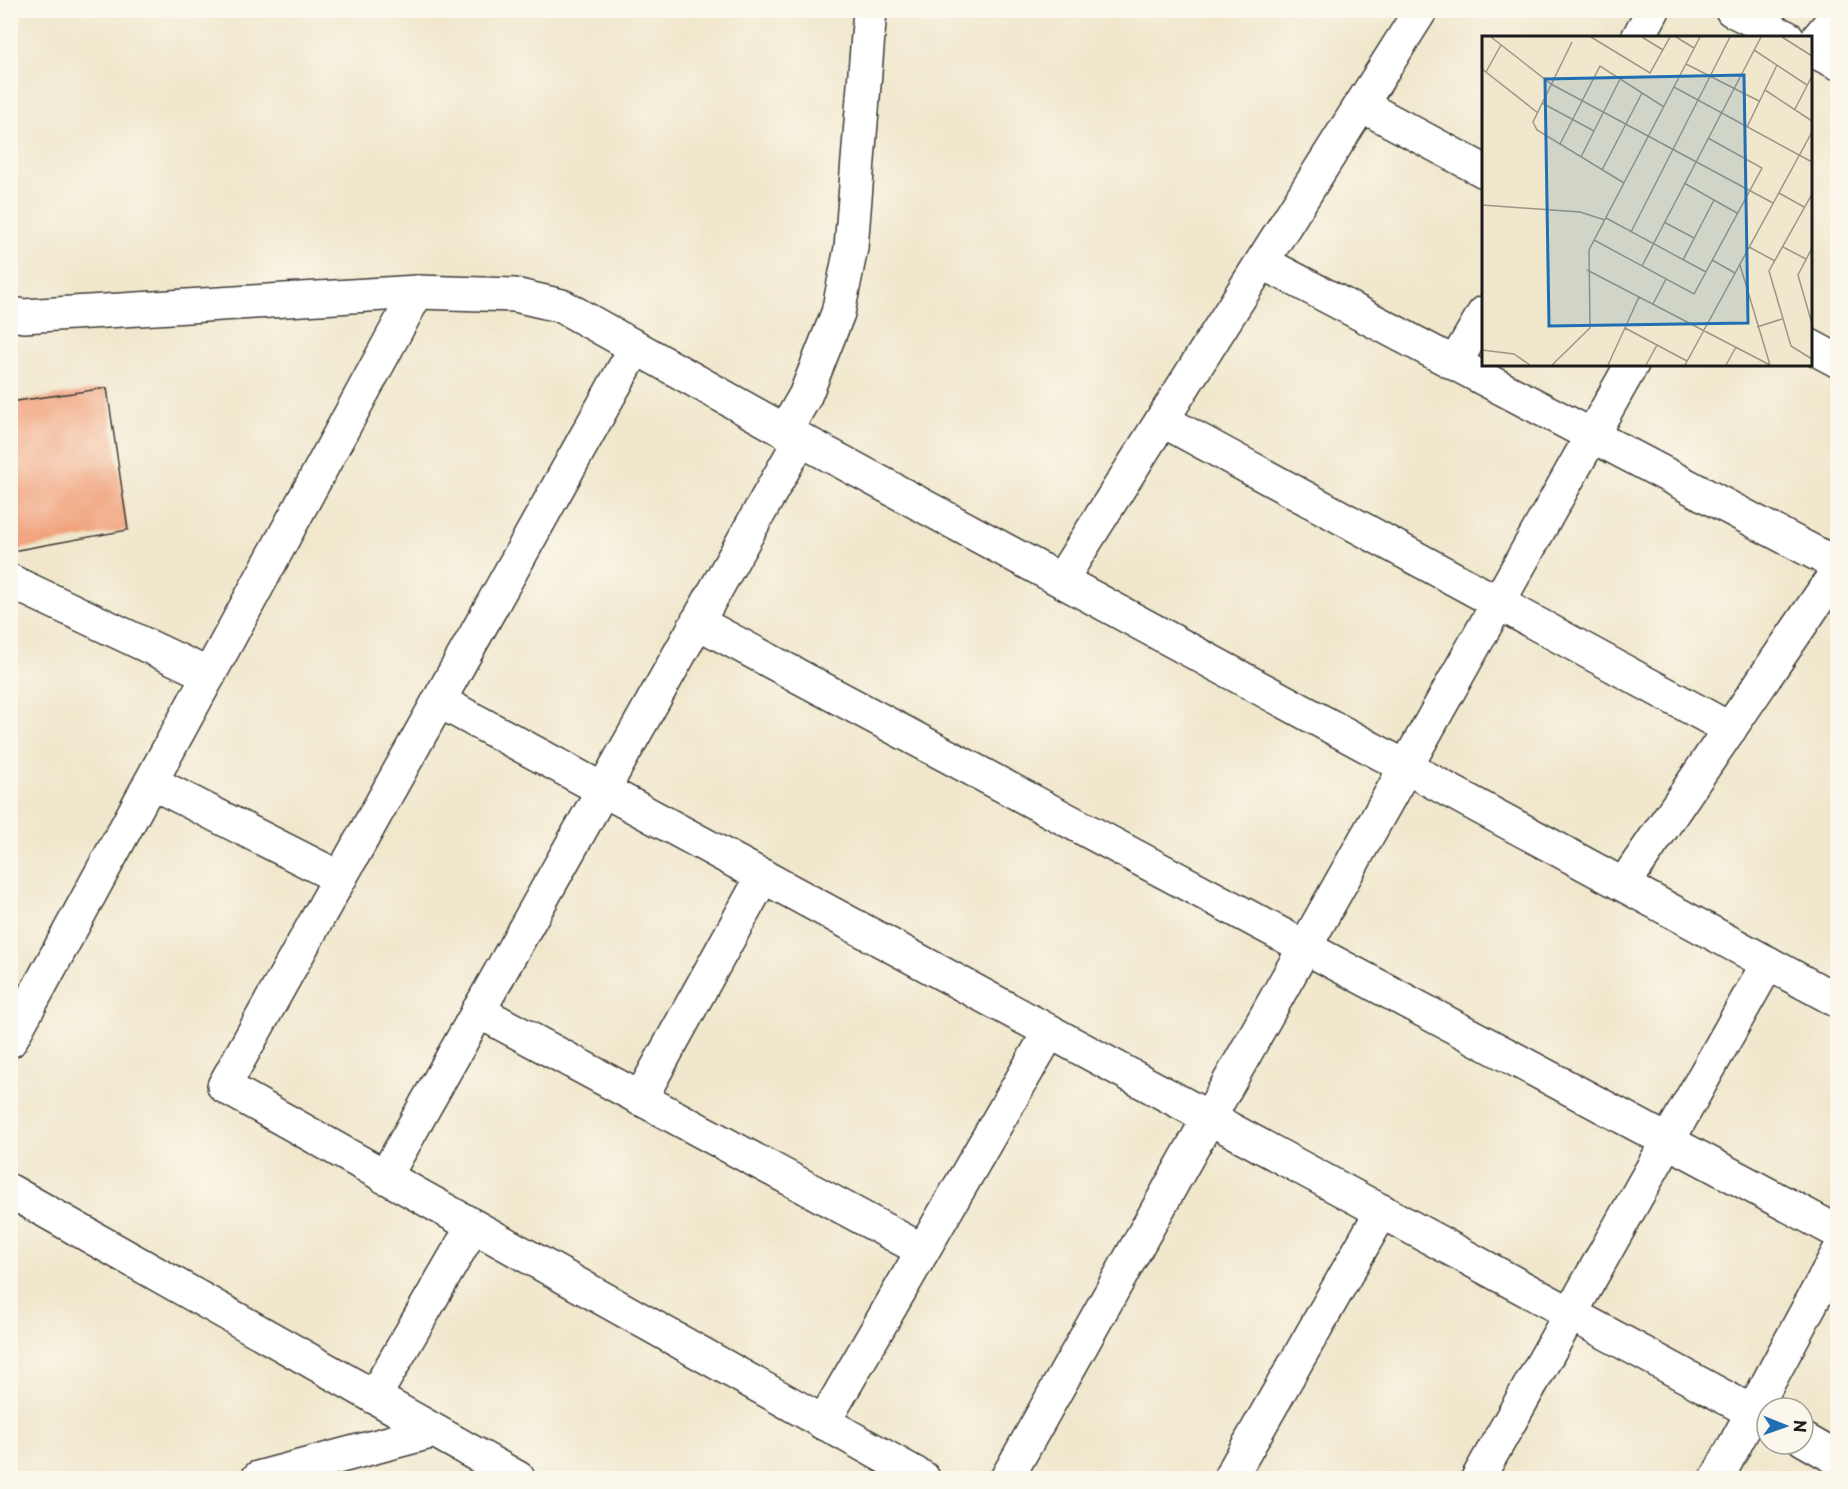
<svg xmlns="http://www.w3.org/2000/svg" width="1848" height="1489" font-family="'Playpen Sans',sans-serif">
  <style>
    .building { fill: #f0a17a }
    .lines { fill: none; stroke-linecap: round; stroke-linejoin: round }
    .minor-casing { stroke: #3c3a36; stroke-width: 36 }
    .minor { stroke: #fff; stroke-width: 33 }
    .inset-road { fill: none; stroke: #9b9686; stroke-width: 1.5 }
    .view { fill: #1f6fb2; fill-opacity: 0.15; stroke: #1f6fb2; stroke-width: 3 }
    .inset-edge { fill: none; stroke: #1c1c1c; stroke-width: 3 }
  </style>
  <rect width="100%" height="100%" fill="#fbf7ec"/>
  <filter id="ink" filterUnits="userSpaceOnUse"><feTurbulence type="fractalNoise" baseFrequency=".0167" numOctaves="2"/><feDisplacementMap in="SourceGraphic" scale="12" xChannelSelector="R" yChannelSelector="G"/><feConvolveMatrix kernelMatrix="1 2 1 2 8 2 1 2 1" color-interpolation-filters="sRGB"/></filter>
  <filter id="wash" filterUnits="userSpaceOnUse"><feTurbulence type="fractalNoise" baseFrequency=".008" numOctaves="4" result="noise"/><feDisplacementMap in="SourceGraphic" scale="24" xChannelSelector="R" yChannelSelector="G"/><feGaussianBlur stdDeviation="1.35" result="paint"/><feColorMatrix in="noise" values="0 0 0 0 0 0 0 0 0 0 0 0 0 0 0 0 0 1.4 0 .05"/><feComposite in="paint" operator="in"/></filter>
  <g filter="url(#wash)">
    <rect width="100%" height="100%" fill="#f0e7cc"/>
    <g id="blocks">
      <!-- building -->
      <polygon class="building" points="107,388 128,530 12,551 10,402"/>
    </g>
  </g>
  <g filter="url(#ink)">
    <use href="#blocks" fill-opacity="0" stroke="#3c3a36" stroke-width="1.5"/>
    <g class="lines">
      <defs>
        <g id="minor">
          <polyline points="1732,10 1788,38"/>
          <polyline points="1638,38 1653,10"/>
          <polyline points="1810,48 1838,14"/>
          <polyline points="1810,49 1838,63"/>
          <polyline points="1361,105 1484,171"/>
          <polyline points="1262,262 1838,565"/>
          <polyline points="10,313 23,316 417,292 515,295 562,306 785,431 1838,1001"/>
          <polyline points="1810,346 1838,361"/>
          <polyline points="636,347 224,1086 923,1478"/>
          <polyline points="1455,363 1484,313"/>
          <polyline points="1162,420 1730,729"/>
          <polyline points="785,431 805,396 838,313 851,248 870,10"/>
          <polyline points="1061,580 1421,10"/>
          <polyline points="10,581 209,675"/>
          <polyline points="697,622 1838,1232"/>
          <polyline points="439,701 1767,1420"/>
          <polyline points="151,782 340,878"/>
          <polyline points="1624,884 1838,570"/>
          <polyline points="478,1011 922,1250"/>
          <polyline points="10,1041 417,292"/>
          <polyline points="640,1099 763,876"/>
          <polyline points="385,1177 800,440"/>
          <polyline points="10,1191 518,1478"/>
          <polyline points="374,1397 473,1226"/>
          <polyline points="823,1423 1050,1031"/>
          <polyline points="1803,1439 1838,1459"/>
          <polyline points="258,1478 434,1431"/>
          <polyline points="1007,1478 1632,364"/>
          <polyline points="1230,1478 1382,1211"/>
          <polyline points="1478,1478 1768,963"/>
          <polyline points="1717,1478 1838,1253"/>
        </g>
      </defs>
      <!-- minor casing -->
      <use href="#minor" class="minor-casing"/>
      <!-- minor -->
      <use href="#minor" class="minor"/>
    </g>
  </g>
  <!-- overview -->
  <g transform="translate(1482 36)">
    <rect width="330" height="330" fill="#f0e7cc"/>
    <path class="inset-road" d="M9,1L69,48L291,167M109,1L168,37L188,1M160,1L181,14M194,1L212,12M300,1L330,20M90,6L51,86L55,94L142,147M272,14L325,49M204,28L277,65M0,33L56,77M4,36L19,9M192,51L330,126M283,54L330,85M60,67L112,95M313,73L330,40M265,91L295,29M78,108L118,30L182,71M99,121L138,43M120,134L160,57M202,147L255,177M297,157L322,171M330,158L287,235L309,310L330,323M0,169L98,176L123,184M124,182L224,236M182,186L212,202M149,196L248,1M112,204L212,258L280,132L226,102M267,211L293,225M301,211L324,223M330,212L316,239L330,288M201,224L232,164M230,224L253,237M258,229L288,329M160,230L279,1M105,234L288,329M171,268L184,243M275,291L300,283M143,292L205,325M0,314L32,318L48,329M70,329L108,292L107,214L218,1M126,329L157,261M164,329L175,309M203,329L330,96M244,329L254,311"/>
    <path class="view" d="M262,39L266,287L67,290L63,43Z"/>
    <rect width="330" height="330" class="inset-edge"/>
  </g>
  <!-- margin -->
  <rect width="1848" height="1489" fill="none" stroke="#fbf7ec" stroke-width="36"/>
  <!-- north arrow -->
  <g transform="translate(1785 1426) rotate(91)"><circle r="28" fill="#fbf7ec" stroke="#a29f99" stroke-width="1.5"/>
  <path d="M0-4.5L10 22L0 15L-10 22Z" fill="#1f6fb2"/>
  <text y="-9" font-size="16" font-weight="bold" text-anchor="middle" fill="#1c1c1c">N</text>
  </g>
</svg>
